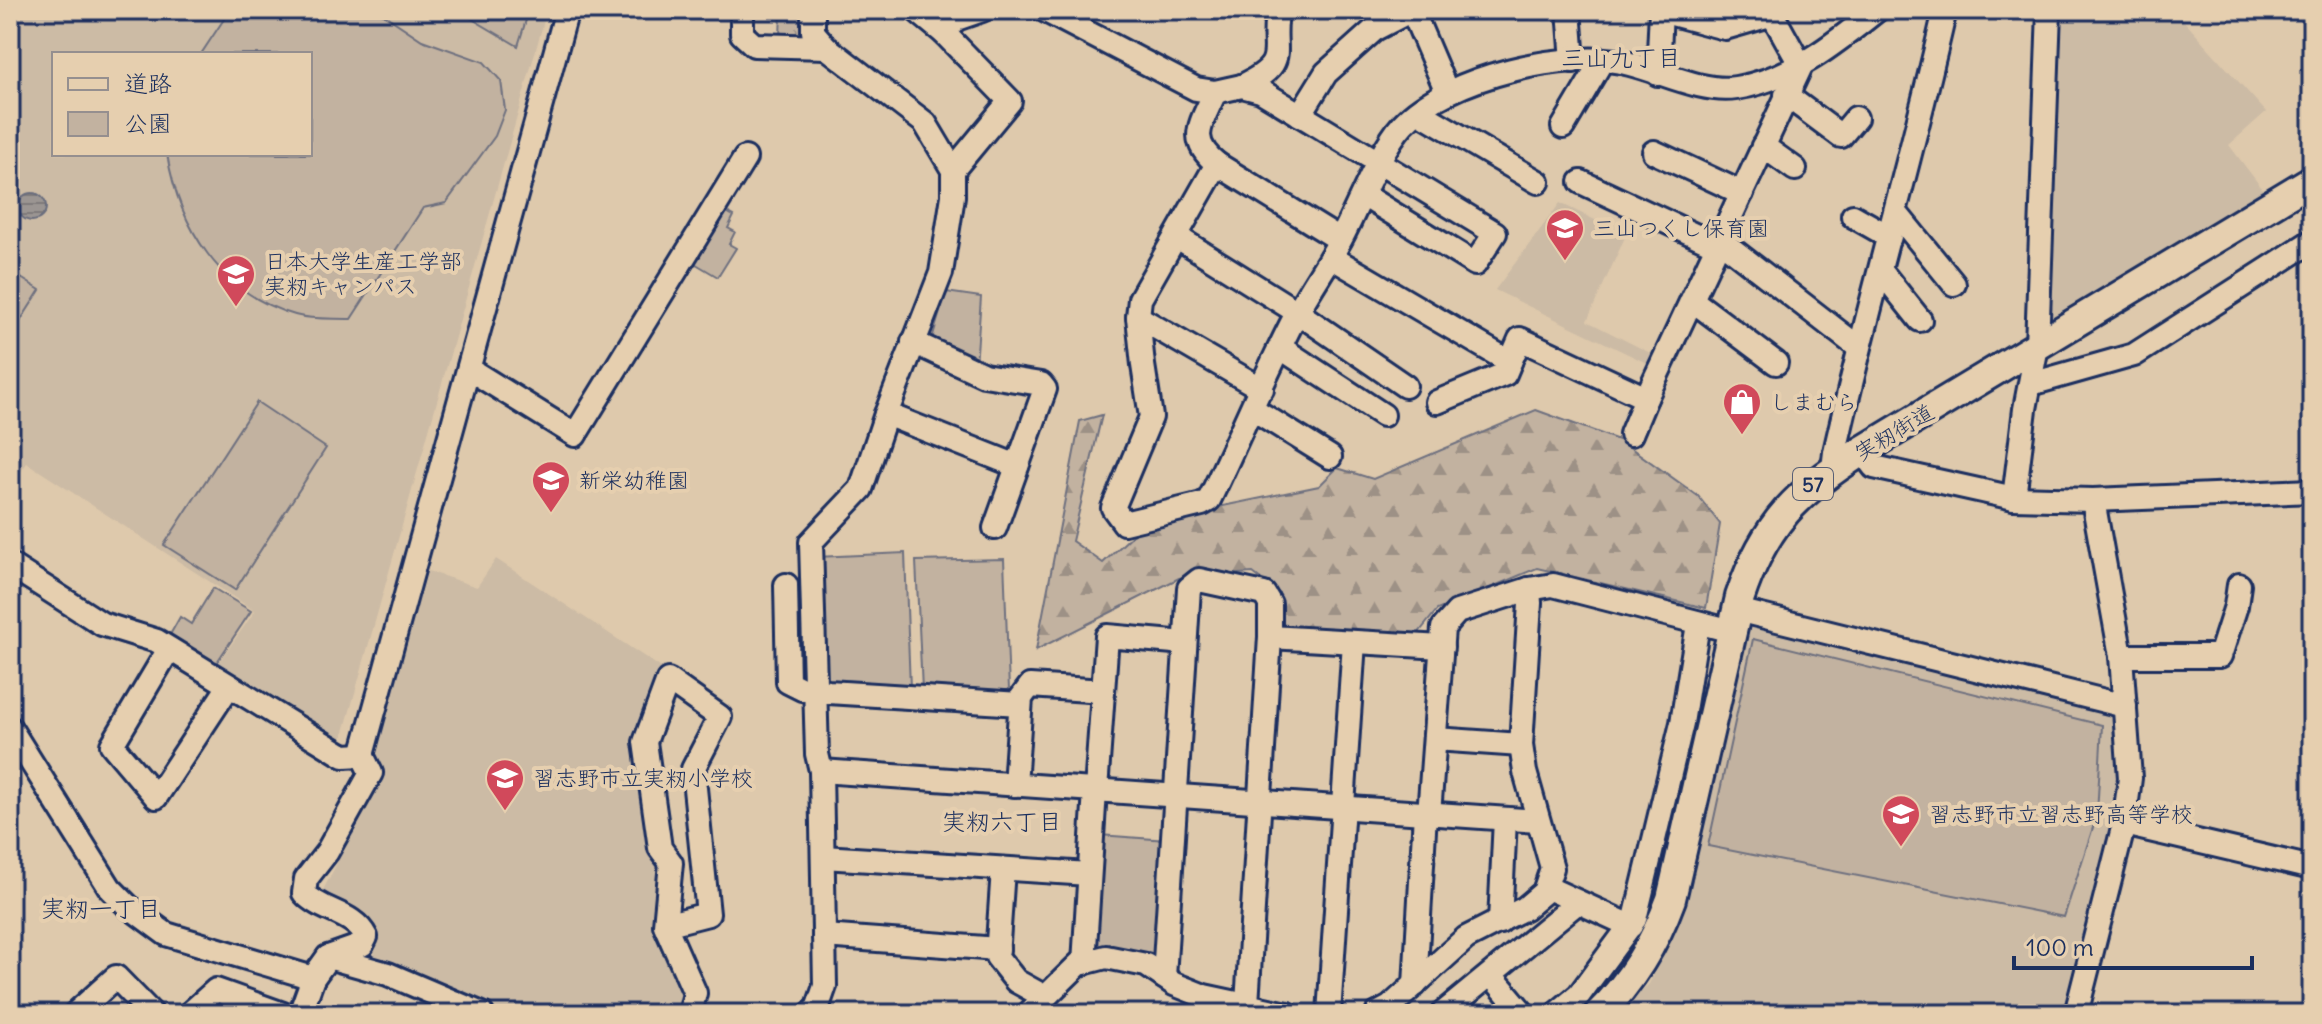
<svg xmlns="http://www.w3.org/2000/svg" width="2322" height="1024" font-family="Delius,'Klee One',sans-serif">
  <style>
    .built { fill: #ccbba5; fill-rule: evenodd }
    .grass { fill: url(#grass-tufts); stroke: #6e707f; stroke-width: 2 }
    .forest { fill: url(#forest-firs); stroke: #6e707f; stroke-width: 2 }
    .park { fill: #c2b2a0; stroke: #6e707f; stroke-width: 2 }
    .water { fill: url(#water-rules); stroke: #686c7d; stroke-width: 2 }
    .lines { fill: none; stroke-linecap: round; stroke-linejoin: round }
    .minor-casing { stroke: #1b2f5e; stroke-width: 28 }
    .major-casing { stroke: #1b2f5e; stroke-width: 34 }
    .minor { stroke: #e6cfaf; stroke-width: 22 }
    .major { stroke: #e6cfaf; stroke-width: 28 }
    .labels { text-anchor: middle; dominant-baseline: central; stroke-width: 8; stroke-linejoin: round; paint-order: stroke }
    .shield { fill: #e6cfaf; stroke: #585f76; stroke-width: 2 }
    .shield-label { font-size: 20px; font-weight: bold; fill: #1b2f5e }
    .poi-label { font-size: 22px; fill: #1b2f5e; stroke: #e6cfaf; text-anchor: start }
    .street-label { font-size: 22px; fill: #1b2f5e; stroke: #e6cfaf }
    .neighbourhood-label { font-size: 24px; fill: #1b2f5e; stroke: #e6cfaf }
  </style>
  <defs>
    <pattern id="grass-tufts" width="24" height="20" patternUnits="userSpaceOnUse" patternTransform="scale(2)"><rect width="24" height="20" fill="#c2b2a0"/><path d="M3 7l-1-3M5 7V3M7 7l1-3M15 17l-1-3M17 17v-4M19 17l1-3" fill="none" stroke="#9d9186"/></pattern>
    <pattern id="forest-firs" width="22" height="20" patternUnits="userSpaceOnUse" patternTransform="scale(2)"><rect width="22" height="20" fill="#c2b2a0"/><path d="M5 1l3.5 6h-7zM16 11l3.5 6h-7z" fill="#9d9186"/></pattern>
    <pattern id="water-rules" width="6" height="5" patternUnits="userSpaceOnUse" patternTransform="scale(2)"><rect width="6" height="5" fill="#9b9592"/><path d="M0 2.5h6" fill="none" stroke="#7e7a7a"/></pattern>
  </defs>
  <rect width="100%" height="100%" fill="#dec9ac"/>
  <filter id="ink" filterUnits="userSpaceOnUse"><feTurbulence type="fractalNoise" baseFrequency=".0125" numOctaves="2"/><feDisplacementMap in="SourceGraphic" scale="16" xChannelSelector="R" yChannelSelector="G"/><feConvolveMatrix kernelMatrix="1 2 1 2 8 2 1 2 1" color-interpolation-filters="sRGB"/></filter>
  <g filter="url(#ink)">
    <!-- built -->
    <g class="built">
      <path d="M10,10H547L342,739L337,742L216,666L255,611L27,463L10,486ZM54,54H310V154H54Z"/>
      <polygon points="2059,10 2174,10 2266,112 2229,145 2264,191 2050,320 2044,316"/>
      <polygon points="1560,203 1626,235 1587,321 1660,358 1655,367 1495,290"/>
      <polygon points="496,559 663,669 639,740 685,994 682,1014 498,1014 373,961 377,939 368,925 322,892 382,777 373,753 428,571 477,587"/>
      <polygon points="1745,623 2115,713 2120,782 2064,1014 1616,1014 1649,984 1683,913"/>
    </g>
    <!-- grass -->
    <polygon class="grass" points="781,10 805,10 805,35 800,40 780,39"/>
    <!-- forest -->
    <polygon class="forest" points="1536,410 1621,441 1698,496 1720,524 1706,608 1537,568 1437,610 1417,635 1283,628 1279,593 1253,573 1179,578 1036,650 1080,421 1102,415 1072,541 1103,563 1138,530 1218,507 1319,486 1337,468 1373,479"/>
    <!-- park -->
    <g class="park">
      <path d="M230,10H377L422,40L484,62L501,81L505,110L495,136L446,203L423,208L351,319C334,318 312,320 295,315C221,294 179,227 167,154H310V54H201Z"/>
      <polygon points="457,10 529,10 518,46"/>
      <polygon points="723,210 734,216 728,228 735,232 729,244 736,248 718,277 691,261"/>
      <polygon points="10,271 40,290 10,337"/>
      <polygon points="946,292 981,297 976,366 931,342"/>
      <polygon points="257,402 326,448 235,590 164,545"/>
      <polygon points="905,553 910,688 822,682 816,557"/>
      <polygon points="1004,559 1009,690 922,690 916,561"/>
      <polygon points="213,588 251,611 215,665 167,640 180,617 191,624"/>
      <polygon points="1753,639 2102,725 2097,815 2064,917 1708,846"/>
      <polygon points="1099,835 1167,840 1159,964 1090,954"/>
    </g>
    <!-- water -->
    <circle class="water" cx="32" cy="207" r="14"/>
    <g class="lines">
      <defs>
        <g id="minor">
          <polyline points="742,10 742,34 754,45 826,47"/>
          <polyline points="916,10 944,33 1010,101 953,170"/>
          <polyline points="1044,10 1196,89 1215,92 1242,86 1261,91 1495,233 1475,264 1363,195"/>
          <polyline points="1412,10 1447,92"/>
          <polyline points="1569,10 1573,61"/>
          <polyline points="1661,11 1725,28 1770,15"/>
          <polyline points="944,33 956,19 982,10"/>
          <polyline points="1658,74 1661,10"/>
          <path d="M1242,86C1294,61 1268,51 1278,10"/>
          <path d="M1215,92C1202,123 1186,139 1217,164L1340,240"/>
          <polyline points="1786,95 1841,136 1856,118"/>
          <polyline points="1419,112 1538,182"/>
          <polyline points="1300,115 1326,73 1375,29 1412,10"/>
          <polyline points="1563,127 1602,61"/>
          <polyline points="1763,146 1795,169"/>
          <polyline points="1654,152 1742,193"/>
          <path d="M1217,164L1140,299L1138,317L1143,365L1151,417L1113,508L1124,523L1202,504L1209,500C1239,438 1265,374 1297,313C1311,287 1329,262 1343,235C1359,204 1381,148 1403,124C1446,77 1570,48 1630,64C1662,72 1703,93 1736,88C1790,80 1836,43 1877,10"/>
          <polyline points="1581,182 1718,246"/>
          <polyline points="1897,214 1954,284"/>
          <polyline points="1853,216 1890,237"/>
          <polyline points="1177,237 1297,312 1405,386"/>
          <polyline points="1720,240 1858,347"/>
          <polyline points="1331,257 1510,362 1520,339 1646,398 1801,66 1776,21 1766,10"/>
          <polyline points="1881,271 1920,320"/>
          <polyline points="1692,300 1776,363"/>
          <polyline points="1138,317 1262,389"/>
          <polyline points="913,342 984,375 1041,384 1045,389 995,528"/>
          <polyline points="1281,348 1383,415"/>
          <polyline points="469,369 575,435 745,158"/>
          <polyline points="2031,384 2134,355 2312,241"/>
          <polyline points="1437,402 1505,374 1510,362"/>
          <polyline points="1253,409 1330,457"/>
          <polyline points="886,414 1017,466"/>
          <polyline points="1631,434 1646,398"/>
          <polyline points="1862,451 1874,467 2014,498 2093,500 2312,491"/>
          <path d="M1833,469L1835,452C1868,303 1912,158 1945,10"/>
          <polyline points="2014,498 2025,409 2037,346 2049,10"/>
          <polyline points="10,565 102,624 157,641 344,756 362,755"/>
          <polyline points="786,585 788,682 802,689 828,692 1020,704"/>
          <polyline points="1737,610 2125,706"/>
          <polyline points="1270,637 1442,647"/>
          <polyline points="169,649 112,745 156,797 229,686"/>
          <polyline points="2121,656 2220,656 2236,606 2239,585"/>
          <polyline points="10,728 110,888 128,906 166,934 313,978"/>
          <polyline points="1435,739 1521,745"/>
          <polyline points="821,771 1538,821"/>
          <polyline points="1015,785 1021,698 1030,686 1103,691"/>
          <polyline points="1096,790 1107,636 1185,643"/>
          <polyline points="1429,814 1443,628 1457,612 1529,589 1553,585 1732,631"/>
          <polyline points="2124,824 2312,868"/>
          <polyline points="823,857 1089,874"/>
          <polyline points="1003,869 997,957 1016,981 1045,997"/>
          <polyline points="1546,887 1631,926"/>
          <polyline points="1500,922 1505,819"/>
          <polyline points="665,925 708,914 693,769 720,717 668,680 645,742 660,848 671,863 665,925 695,993 690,1014"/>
          <polyline points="824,936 998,949"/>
          <polyline points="328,957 388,974 482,1014"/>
          <polyline points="1084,963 1095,790"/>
          <polyline points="1491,975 1524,1014"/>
          <polyline points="1164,977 1189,588 1199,580 1264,594 1270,604 1270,637 1247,1004"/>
          <polyline points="1415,985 1425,813"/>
          <polyline points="75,1014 116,977 152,1014"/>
          <polyline points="189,1014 216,990 283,1014"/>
          <path d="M300,1014L313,978L328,957L362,945L366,937C354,912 321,912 304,893L306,879L327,852L371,773L362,755L567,10"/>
          <polyline points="810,1014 817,1009 825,986 821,771 817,754 811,542 861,489 886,414 941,273 953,196 953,170 925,123 826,47 813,32 813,10"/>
          <polyline points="1028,1014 1079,964 1106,957 1146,965 1174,984 1204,996 1288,1014"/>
          <polyline points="1329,1014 1354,642"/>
          <polyline points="1377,1014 1390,1007 1466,938 1525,908 1544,892 1552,868 1525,772 1521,745 1530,603 1529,589"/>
          <polyline points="1442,1014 1578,902"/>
          <polyline points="1556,1014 1579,995 1635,919 1682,723 1698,624"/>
          <polyline points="2076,1014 2124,824 2130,778 2121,656 2093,500"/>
        </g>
        <path id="major" d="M1599,1014C1632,981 1655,943 1671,899L1740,597C1765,522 1798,492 1862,451L2312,180"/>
      </defs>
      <!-- minor casing -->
      <use href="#minor" class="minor-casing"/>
      <!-- major casing -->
      <use href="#major" class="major-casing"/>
      <!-- minor -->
      <use href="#minor" class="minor"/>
      <!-- major -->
      <use href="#major" class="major"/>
    </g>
  </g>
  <!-- icons -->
  <defs>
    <symbol id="school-pin" viewBox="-11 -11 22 30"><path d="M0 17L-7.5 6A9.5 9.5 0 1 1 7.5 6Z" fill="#d1495b" stroke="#e6cfaf"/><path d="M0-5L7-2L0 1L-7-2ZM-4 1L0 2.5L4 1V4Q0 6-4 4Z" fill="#fff"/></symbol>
    <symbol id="university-pin" viewBox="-11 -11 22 30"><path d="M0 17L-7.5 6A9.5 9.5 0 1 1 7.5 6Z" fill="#d1495b" stroke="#e6cfaf"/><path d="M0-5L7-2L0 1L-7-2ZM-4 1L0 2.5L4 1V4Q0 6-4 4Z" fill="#fff"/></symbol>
    <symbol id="shop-pin" viewBox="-11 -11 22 30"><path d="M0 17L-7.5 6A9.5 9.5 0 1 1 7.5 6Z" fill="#d1495b" stroke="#e6cfaf"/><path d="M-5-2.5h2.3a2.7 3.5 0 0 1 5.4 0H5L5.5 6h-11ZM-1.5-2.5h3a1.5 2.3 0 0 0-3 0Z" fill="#fff"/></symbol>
  </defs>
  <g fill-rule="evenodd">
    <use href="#school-pin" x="1543" y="206" width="44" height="60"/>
    <use href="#university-pin" x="214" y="252" width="44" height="60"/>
    <use href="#shop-pin" x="1720" y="380" width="44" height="60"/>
    <use href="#school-pin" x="529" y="458" width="44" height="60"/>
    <use href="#school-pin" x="483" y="756" width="44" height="60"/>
    <use href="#school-pin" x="1879" y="792" width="44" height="60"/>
  </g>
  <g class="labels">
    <!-- shield labels -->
    <rect class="shield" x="1793" y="468" width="40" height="32" rx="6"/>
    <g class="shield-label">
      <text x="1813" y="484">57</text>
    </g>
    <!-- poi labels -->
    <g class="poi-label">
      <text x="1593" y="228">三山つくし保育園</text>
      <text x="264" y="261">日本大学生産工学部<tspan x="264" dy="25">実籾キャンパス</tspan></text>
      <text x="1770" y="402">しまむら</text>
      <text x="579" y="480">新栄幼稚園</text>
      <text x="533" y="778">習志野市立実籾小学校</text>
      <text x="1929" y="814">習志野市立習志野高等学校</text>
    </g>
    <!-- street labels -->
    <g class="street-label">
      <text transform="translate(1894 432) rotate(-31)">実籾街道</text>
    </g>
    <!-- neighbourhood labels -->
    <g class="neighbourhood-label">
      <text x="1621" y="57">三山九丁目</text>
      <text x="1002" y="821">実籾六丁目</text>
      <text x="101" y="908">実籾一丁目</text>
    </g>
  </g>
  <!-- margin -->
  <rect width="2322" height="1024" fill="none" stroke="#e6cfaf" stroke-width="40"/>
  <rect x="20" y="20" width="2282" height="984" fill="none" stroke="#1b2f5e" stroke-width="3" filter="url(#ink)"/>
  <!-- legend -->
  <rect x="52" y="52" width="260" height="104" fill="#e6cfaf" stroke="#958f8f" stroke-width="2"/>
  <rect x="68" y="78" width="40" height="12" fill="#e6cfaf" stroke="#958f8f" stroke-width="2"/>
  <text x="124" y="92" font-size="24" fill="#1b2f5e">道路</text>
  <rect x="68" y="112" width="40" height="24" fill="#c2b2a0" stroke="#958f8f" stroke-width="2"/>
  <text x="124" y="132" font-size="24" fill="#1b2f5e">公園</text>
  <!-- scale -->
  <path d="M2014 956v12h238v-12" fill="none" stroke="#1b2f5e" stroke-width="4"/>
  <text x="2026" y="956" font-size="24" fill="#1b2f5e" stroke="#e6cfaf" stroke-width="6" paint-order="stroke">100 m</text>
</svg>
